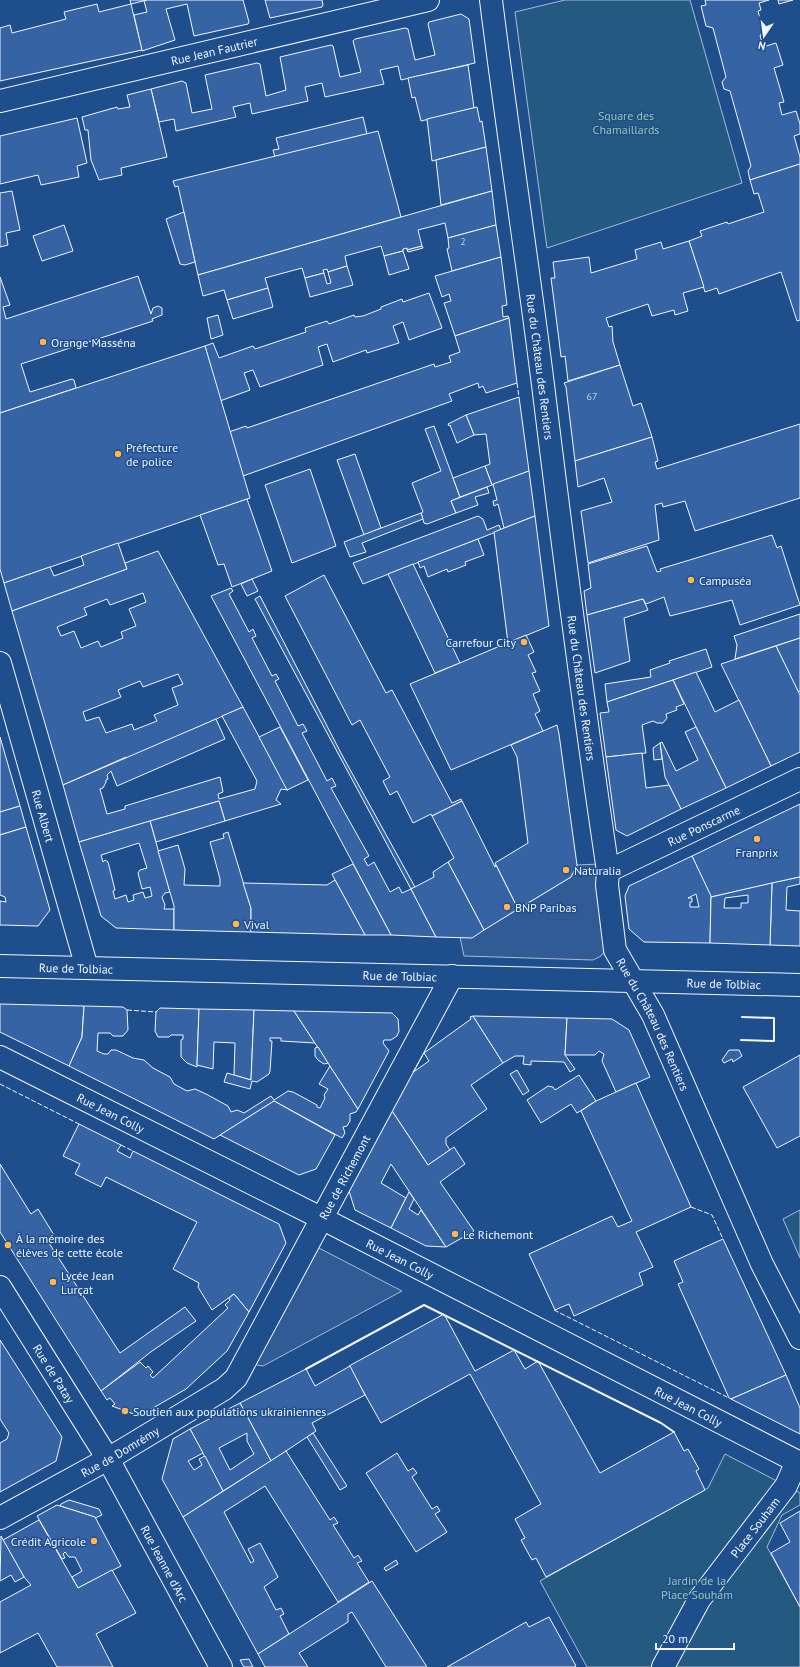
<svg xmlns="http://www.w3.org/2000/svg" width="800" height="1667" font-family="'PT Sans',sans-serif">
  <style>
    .green { fill: #245a82; stroke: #a8bbd7 }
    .parking { fill: #305b95; stroke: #a8bbd7 }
    .building { fill: #3563a3; stroke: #f2f6ff; fill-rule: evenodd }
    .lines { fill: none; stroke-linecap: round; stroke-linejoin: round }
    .minor-casing { stroke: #f2f6ff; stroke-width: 24 }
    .major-casing { stroke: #f2f6ff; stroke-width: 24 }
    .minor { stroke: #1f4e8c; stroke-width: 22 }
    .major { stroke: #1f4e8c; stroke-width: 22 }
    .fence { stroke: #f2f6ff; stroke-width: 1; stroke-dasharray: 5 2; stroke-linecap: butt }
    .wall { stroke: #f2f6ff; stroke-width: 2 }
    .poi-dot { fill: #ffb74d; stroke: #1f4e8c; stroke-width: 1.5 }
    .labels { text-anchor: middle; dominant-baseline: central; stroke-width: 3; stroke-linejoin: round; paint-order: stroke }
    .number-label { font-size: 10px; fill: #c3d1e8 }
    .street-label { font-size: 12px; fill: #f2f6ff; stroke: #1f4e8c }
    .park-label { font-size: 12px; fill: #97c8a6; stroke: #1f4e8c }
    .poi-label { font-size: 12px; fill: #f2f6ff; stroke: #1f4e8c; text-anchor: start }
  </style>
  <rect width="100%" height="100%" fill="#1f4e8c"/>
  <!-- green -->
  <g class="green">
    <polygon points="565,0 690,0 742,183 547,248 515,12"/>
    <polygon points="800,1210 800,1258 783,1219"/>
    <polygon points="725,1454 800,1493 800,1505 782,1515 767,1547 800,1607 800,1667 587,1667 540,1581 708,1488"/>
  </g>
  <!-- parking -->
  <g class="parking">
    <polygon points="599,864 605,947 604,952 601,956 593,960 464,956 460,937 472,937 571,877 577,865"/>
    <polygon points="313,1245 402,1291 263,1366 257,1365 253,1362"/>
  </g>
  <!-- building -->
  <g class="building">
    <polygon points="130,0 147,0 131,4"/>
    <polygon points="147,0 243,0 249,22 248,24 194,36 187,4 166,9 175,40 142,51 134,15 147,12 144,1"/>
    <polygon points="265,0 322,0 323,5 322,7 270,18"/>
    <polygon points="705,0 769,0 759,3 761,10 758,11 764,34 760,35 763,47 776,43 783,65 774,68 784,102 779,103 782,115 796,111 800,124 800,134 794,136 800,157 800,164 750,180 748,171 751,166 730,91 724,89 722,82 726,77 713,28 706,26 701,6 706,5"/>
    <polygon points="778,0 793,0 779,4"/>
    <polygon points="97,4 99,12 131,4 142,50 0,81 0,28 10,25 12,33 66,19 64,12"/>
    <polygon points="461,14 469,19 475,63 401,80 398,66 380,70 384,84 325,97 322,83 305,87 308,101 252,114 250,103 233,107 236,117 176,131 174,119 159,122 151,89 182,81 186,83 192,113 212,109 205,75 257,63 260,64 266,96 286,90 280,57 331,45 333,46 340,77 361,72 353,41 355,39 405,28 408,29 415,60 435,55 428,24 429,22"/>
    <polygon points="468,65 474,108 421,121 415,97 412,98 408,78"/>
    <polygon points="151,89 167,157 121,168 122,175 99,180 91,160 88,130 85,130 82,117 117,107 118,109 130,107 127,95"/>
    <polygon points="477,107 480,122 482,121 486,147 432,161 427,119"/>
    <polygon points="363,117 367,134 275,157 273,150 279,149 276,138"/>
    <polygon points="77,118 87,163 77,166 79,177 41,185 38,175 0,184 0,136"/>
    <polygon points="378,131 401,217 198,275 178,186 175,187 173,181"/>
    <polygon points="486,147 492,191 441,205 436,160"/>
    <polygon points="800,164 800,320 797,321 781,272 719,294 717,288 705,292 689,241 702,236 700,231 727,222 728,224 764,212 758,193 754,194 750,180"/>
    <polygon points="12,191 20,230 6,233 8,245 0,247 0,193"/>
    <polygon points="492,191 496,225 448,238 445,223 418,230 422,246 407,250 407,248 403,249 403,251 384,256 381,246 345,256 347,266 328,272 327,269 323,270 324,273 305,278 302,268 265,278 268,288 227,300 224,290 203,296 198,275"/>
    <polygon points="184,212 195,262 185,265 180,264 166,219"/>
    <polygon points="64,225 73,251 42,261 33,236"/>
    <polygon points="496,225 501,257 452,271 447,249 449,248 448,238"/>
    <polygon points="689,241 704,287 683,293 688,311 675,315 674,310 652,316 648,304 606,318 609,327 612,326 613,342 620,365 568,381 565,356 561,357 559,340 551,278 555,278 553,262 589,257 591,273 637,259 635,250 661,242 663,249"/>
    <polygon points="422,246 423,248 408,252 407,250"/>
    <polygon points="403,251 409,269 389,275 384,256"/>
    <polygon points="501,257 507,305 502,306 503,317 508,316 509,318 455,336 444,303 451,301 449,294 442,297 435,276"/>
    <polygon points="347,266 353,285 310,297 305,278 324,273 327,284 331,283 328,272"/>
    <polygon points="138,276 151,314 153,308 158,306 162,308 162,315 152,319 153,321 21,364 30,392 72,379 74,380 76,388 0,413 0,277 10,305 3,307 6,319"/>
    <polygon points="268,288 273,307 233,319 227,300"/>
    <polygon points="429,293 442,328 409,340 403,322 393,326 399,343 367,353 366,350 333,362 327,344 318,347 323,365 260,387 253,370 244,373 250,390 220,401 205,346 213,343 219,358 253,346 255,349 306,332 305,328 327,321 329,324 354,315 355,317 363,316 381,309 381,307 402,299 403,302"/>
    <polygon points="218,315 223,335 211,339 207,318"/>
    <polygon points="509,318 517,383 486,393 483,386 479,388 478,383 449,394 452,401 243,476 229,432 246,426 247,428 434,364 435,367 451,362 449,356 460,352 455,336"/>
    <polygon points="205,346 250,498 4,583 0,569 0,413"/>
    <polygon points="620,365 633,406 641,403 652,437 575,461 566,387 564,383"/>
    <polygon points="519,397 529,471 492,485 485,466 490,464 486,434 474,435 466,415"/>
    <polygon points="466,415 474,435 457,443 450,425 449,426 448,424"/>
    <polygon points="800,424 800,498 695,531 685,501 663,507 662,503 655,505 659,540 588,563 581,511 612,502 604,478 578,487 575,461 652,437 658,461 655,462 657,469"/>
    <polygon points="434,426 460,497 451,501 456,513 427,524 424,523 421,513 423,512 412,483 441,471 425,429"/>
    <polygon points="355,454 381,528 364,535 337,460"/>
    <polygon points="485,466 492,485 460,497 453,478"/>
    <polygon points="310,469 336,546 292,563 265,485"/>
    <polygon points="529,471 535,516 504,528 498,504 494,506 493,501 497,500 493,484"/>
    <polygon points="487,487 489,493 475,497 478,505 456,513 451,501"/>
    <polygon points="247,499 272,571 232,587 224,564 218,565 200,515"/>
    <polygon points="421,513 423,519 362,543 366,552 350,557 344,542"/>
    <polygon points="478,516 483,519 487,530 499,525 501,530 363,584 353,563"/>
    <polygon points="535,516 549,626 508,643 494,532"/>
    <polygon points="772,535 777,548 781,546 800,605 740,625 732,600 670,616 664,597 646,604 643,599 587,615 584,591 591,588 588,564 647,546 657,572 661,571 660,569"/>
    <polygon points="478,539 484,555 465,562 466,565 448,572 447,569 428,577 424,566 420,568 418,562"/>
    <polygon points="118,543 127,569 12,611 4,583 50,567 54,576 84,565 81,556"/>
    <path d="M158,551L243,707L127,759L126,757L63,785L12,611L127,569L125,563ZM143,593L146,602L129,609L136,626L121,632L123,638L101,647L98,641L81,648L74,631L61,636L57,627L87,615L84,608L107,599L110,605ZM178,674L183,684L172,688L178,705L154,715L157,721L134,730L132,724L106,733L99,717L86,721L83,712L121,697L118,690L140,681L143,687Z"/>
    <polygon points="413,564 460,663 435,673 388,574"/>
    <polygon points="324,575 386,693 392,690 452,803 461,799 462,801 432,816 431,814 413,823 397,791 390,795 383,781 390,777 360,720 352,725 285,596"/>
    <polygon points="252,579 258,591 247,596 241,584"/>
    <polygon points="231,588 233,591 229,594 249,632 253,629 256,636 252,638 272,676 276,674 279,679 275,681 298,726 303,724 307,731 302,733 327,781 332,778 336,786 331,788 369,856 364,859 368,866 374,862 390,892 399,887 402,893 411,889 436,937 391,935 211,596"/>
    <polygon points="260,596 342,755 415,887 411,889 255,599"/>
    <polygon points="643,599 648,610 624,618 630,661 595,673 587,615"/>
    <polygon points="800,614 800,638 735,659 737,645 734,636"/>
    <polygon points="526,635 534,652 528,655 536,672 532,673 540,691 533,694 540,711 535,714 543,731 451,770 410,684"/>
    <polygon points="800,638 800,691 798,692 776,646"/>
    <polygon points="776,646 800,695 800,752 771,766 721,664"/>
    <polygon points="706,649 712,667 607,702 605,684 651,677 650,670 670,663 669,661"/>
    <polygon points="696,672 715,712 739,700 771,766 726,788 673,680"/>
    <polygon points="673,680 684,704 676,707 677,710 666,714 667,718 663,723 657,723 653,721 642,725 646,753 606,757 600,713 609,712 607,702"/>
    <polygon points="243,707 288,790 281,789 276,800 281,804 225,821 219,801 79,842 63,785 216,719 225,739 117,786 111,771 107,775 108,779 106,780 106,782 103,788 100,789 107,814 125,809 125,806 220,777 223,792 218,794 219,799 255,789 257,781 222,716"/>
    <polygon points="557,725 559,734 577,865 571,877 518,909 495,863 528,843 517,757 511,745"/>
    <polygon points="280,727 308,780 287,790 259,737"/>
    <polygon points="696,727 726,788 681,809 665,777 660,743 662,742 676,771 698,760 685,732"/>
    <polygon points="0,737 20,806 0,812"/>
    <polygon points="660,743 662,759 654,760 653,748"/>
    <polygon points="642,753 646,788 669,785 681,809 627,836 616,830 606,757"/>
    <polygon points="219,801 225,821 156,842 150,821"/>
    <polygon points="462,801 495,867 496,865 518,909 484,930 448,862 454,858 432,816"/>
    <polygon points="800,804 800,877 711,897 692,856"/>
    <polygon points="20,806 26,827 0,835 0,812"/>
    <path d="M150,821L170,892L165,893L162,897L165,905L164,909H174V930L116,928L101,916L79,842ZM139,843L147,868L140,870L138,873L142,889L150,887L152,896L145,898L143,892L133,895L134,900L128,902L126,895L115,899L113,891L115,890L108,862L105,860L103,862L101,855Z"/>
    <polygon points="26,827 50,910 38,926 0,925 0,901 6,902 5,897 0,895 0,835"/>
    <polygon points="228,832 251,908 251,932 174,930 174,906 158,851 178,845 185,869 184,885 220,886 220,879 210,842 224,838 223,834"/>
    <path d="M692,856L711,896L710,943L644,942L629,929L625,896L629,886ZM696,894L699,907H690V902H692V898H688Z"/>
    <polygon points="448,862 484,930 472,938 436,937 411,889 434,877 433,872"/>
    <polygon points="353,864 391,935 365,935 335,880 332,874"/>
    <polygon points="800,877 800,884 787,887 786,910 800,911 800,946 770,945 772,883"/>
    <polygon points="335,880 365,935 251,932 251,908 243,883 327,885"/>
    <path d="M772,883L770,945L710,943L711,897ZM748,895V903H741V908H724L725,898Z"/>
    <polygon points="0,1004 84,1006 82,1037 69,1066 0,1032"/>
    <polygon points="84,1006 123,1007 127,1010 128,1030 123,1036 113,1036 110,1033 98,1033 97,1051 104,1054 108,1054 111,1050 116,1050 133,1058 144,1060 153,1068 170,1077 174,1084 187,1091 195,1089 206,1094 228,1106 231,1112 237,1110 244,1113 271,1096 274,1100 288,1091 293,1092 317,1105 317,1107 320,1108 325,1098 324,1095 328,1089 319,1084 330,1066 358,1109 356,1112 350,1114 350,1121 347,1126 343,1127 345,1133 342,1138 274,1101 214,1139 69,1066 82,1037"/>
    <polygon points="160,1008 199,1009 197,1067 187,1063 181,1057 181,1040 183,1039 183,1035 171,1035 169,1037 158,1037 155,1031 156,1012"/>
    <polygon points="199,1009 254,1010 251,1080 234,1075 235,1043 214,1042 213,1069 197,1065"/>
    <polygon points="254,1010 294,1011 315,1043 281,1041 281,1038 270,1038 270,1041 272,1041 270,1071 269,1074 257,1082 252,1081 250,1089 224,1082 227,1073 251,1080"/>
    <polygon points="294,1011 392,1013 398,1019 399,1031 397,1036 391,1040 384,1040 383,1043 389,1051 358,1109"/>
    <polygon points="473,1016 503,1063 471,1085 487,1109 446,1138 446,1144 450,1150 428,1165 392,1111 412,1073 429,1061 424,1053 471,1019 470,1017"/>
    <polygon points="473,1016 567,1018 565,1055 575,1069 570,1072 564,1062 531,1061 531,1065 523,1064 524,1056 515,1056 503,1063"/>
    <polygon points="567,1018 612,1019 629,1030 650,1077 616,1092 602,1061 604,1054 599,1051 595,1055 565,1055"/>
    <polygon points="318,1047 328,1063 324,1064 318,1060 315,1056 315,1048"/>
    <polygon points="729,1050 739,1050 742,1056 733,1062 732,1059 724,1063 722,1060"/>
    <polygon points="800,1055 800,1136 777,1148 743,1087"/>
    <polygon points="517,1070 529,1091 523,1095 510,1074"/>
    <polygon points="579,1075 596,1101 577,1113 571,1104 541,1123 527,1100 548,1086 553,1087 555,1090"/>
    <polygon points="636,1083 691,1207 636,1232 653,1267 639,1273 643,1285 574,1316 569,1304 555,1310 529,1254 612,1216 618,1227 632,1221 581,1111 596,1101"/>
    <polygon points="274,1101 335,1135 316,1169 299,1175 220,1135"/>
    <polygon points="392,1111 428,1165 454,1147 465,1164 440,1182 474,1231 446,1247 391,1164 381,1183 406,1198 391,1228 355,1210 349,1191"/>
    <polygon points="79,1124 121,1145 117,1151 130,1158 133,1151 279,1224 286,1243 249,1312 234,1294 212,1310 198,1287 199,1283 173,1269 197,1222 106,1177 101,1187 75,1174 80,1164 63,1156"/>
    <polygon points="0,1164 31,1214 38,1209 54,1235 47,1240 120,1353 185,1307 196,1321 152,1351 101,1391 0,1232"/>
    <polygon points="409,1192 414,1199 409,1209 418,1215 421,1210 446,1247 426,1246 391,1228"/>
    <polygon points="723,1239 786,1375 731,1399 729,1398 678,1284 683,1282 674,1261"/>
    <polygon points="234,1294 249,1312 227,1351 186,1389 139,1416 112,1406 115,1404 110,1398 107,1400 101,1391 140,1362 146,1368 148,1366 153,1372 150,1375 153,1378 228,1308 225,1305 230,1300 229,1298"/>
    <polygon points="444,1314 475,1371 514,1350 525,1369 538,1361 600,1473 674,1432 684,1451 688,1449 699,1469 696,1471 705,1490 546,1577 536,1558 532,1560 521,1540 525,1538 515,1519 541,1504 470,1374 381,1423 349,1366"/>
    <polygon points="0,1340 62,1437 56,1461 0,1492 0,1443 7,1439 9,1433 0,1419"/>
    <polygon points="350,1366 365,1395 312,1423 316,1431 271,1461 240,1403 306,1369 315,1386"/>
    <polygon points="786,1375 800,1408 800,1434 731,1399"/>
    <path d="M240,1403L271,1461L223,1491L190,1429ZM247,1433V1441L254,1454L230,1470L219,1448Z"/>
    <polygon points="190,1429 203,1453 188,1461 194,1470 202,1465 199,1459 205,1456 223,1491 183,1517 162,1479 173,1439"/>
    <polygon points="313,1433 347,1486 340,1490 307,1437"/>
    <polygon points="286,1451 330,1520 334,1517 338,1523 333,1525 354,1558 358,1555 362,1561 357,1563 369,1582 338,1602 265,1486 224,1512 251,1563 254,1561 248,1549 260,1543 278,1577 264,1587 276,1610 281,1608 284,1614 280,1616 289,1634 258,1654 183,1517"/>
    <polygon points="397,1453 408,1471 413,1468 417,1473 412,1477 432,1509 437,1506 440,1511 435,1514 447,1532 416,1552 366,1473"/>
    <polygon points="69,1500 99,1509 102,1515 95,1518 95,1517 60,1506 61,1504"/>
    <polygon points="57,1505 95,1517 121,1566 78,1588 72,1577 82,1571 75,1557 69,1557 65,1552 63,1554 65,1558 62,1559 37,1516"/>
    <polygon points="800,1511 800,1607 771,1553 790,1542 780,1523"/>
    <polygon points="39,1520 78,1588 112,1570 136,1613 96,1634 113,1667 57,1667 38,1633 0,1653 0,1602 31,1585 24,1577 3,1540"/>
    <polygon points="1,1536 24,1577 15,1582 11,1575 0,1581"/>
    <polygon points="396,1560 398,1564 386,1571 384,1568"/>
    <polygon points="372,1581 427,1667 386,1667 352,1612 348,1614 348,1622 299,1653 308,1667 265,1667 258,1654"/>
    <polygon points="549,1617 576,1666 574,1667 447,1667 526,1622 529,1627"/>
    <polygon points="249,1659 253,1667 244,1667 240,1660"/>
  </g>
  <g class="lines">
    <defs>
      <g id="minor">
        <path id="s1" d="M491,0C507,129 527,257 543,385C563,548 584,710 608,871L607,885L615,950L653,1015L762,1264L800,1338"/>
        <path id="s2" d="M0,101L428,0"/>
        <path id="s3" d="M0,663L87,968"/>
        <path id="s4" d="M608,871L800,779"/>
        <path id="s5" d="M0,1057L321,1218L800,1463"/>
        <path id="s6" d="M0,1287L108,1459L221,1667"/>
        <path id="s7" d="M0,1518L108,1459L224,1389L236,1378L452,976"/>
        <path id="s8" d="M663,1667L699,1600L786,1486L794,1468"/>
      </g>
      <g id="major">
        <path id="s9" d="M0,966L800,985"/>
      </g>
    </defs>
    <!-- minor casing -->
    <use href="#minor" class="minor-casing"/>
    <!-- major casing -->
    <use href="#major" class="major-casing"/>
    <!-- minor -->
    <use href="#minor" class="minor"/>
    <!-- major -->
    <use href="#major" class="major"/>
    <!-- fence -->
    <g class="fence">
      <polyline points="517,383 519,397"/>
      <polyline points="127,1010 156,1012"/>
      <polyline points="413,1072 424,1053"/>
      <polyline points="0,1084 79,1124"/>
      <polyline points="121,1145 133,1151"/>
      <polyline points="691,1207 712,1215 723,1239"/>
      <polyline points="554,1310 729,1398"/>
    </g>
    <!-- wall -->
    <g class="wall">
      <polyline points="741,1040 774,1041 774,1018 742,1017"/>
      <polyline points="306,1369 424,1305 661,1423 674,1432"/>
    </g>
  </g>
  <!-- markers -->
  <g class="poi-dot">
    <circle cx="43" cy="342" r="4"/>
    <circle cx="118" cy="454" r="4"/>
    <circle cx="691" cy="580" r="4"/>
    <circle cx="524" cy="642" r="4"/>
    <circle cx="757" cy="839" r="4"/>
    <circle cx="566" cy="870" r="4"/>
    <circle cx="507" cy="907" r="4"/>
    <circle cx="236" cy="924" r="4"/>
    <circle cx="455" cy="1234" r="4"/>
    <circle cx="8" cy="1245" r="4"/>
    <circle cx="53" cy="1282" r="4"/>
    <circle cx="125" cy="1411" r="4"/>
    <circle cx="94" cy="1541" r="4"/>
  </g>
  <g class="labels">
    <!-- number labels -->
    <g class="number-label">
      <text x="463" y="241">2</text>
      <text x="592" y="396">67</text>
    </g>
    <!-- street labels -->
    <g class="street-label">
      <text stroke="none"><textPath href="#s2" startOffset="220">Rue Jean Fautrier</textPath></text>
      <text stroke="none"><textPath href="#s1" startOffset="370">Rue du Château des Rentiers</textPath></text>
      <text stroke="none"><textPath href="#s1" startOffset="694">Rue du Château des Rentiers</textPath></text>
      <text stroke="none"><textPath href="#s3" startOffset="159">Rue Albert</textPath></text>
      <text stroke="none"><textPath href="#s4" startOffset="106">Rue Ponscarme</textPath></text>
      <text stroke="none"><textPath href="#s9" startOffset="76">Rue de Tolbiac</textPath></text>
      <text stroke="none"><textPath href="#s9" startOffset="400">Rue de Tolbiac</textPath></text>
      <text stroke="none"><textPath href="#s9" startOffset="724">Rue de Tolbiac</textPath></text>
      <text stroke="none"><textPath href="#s1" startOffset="1042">Rue du Château des Rentiers</textPath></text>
      <text stroke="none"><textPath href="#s5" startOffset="124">Rue Jean Colly</textPath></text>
      <text stroke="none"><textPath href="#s7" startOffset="503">Rue de Richemont</textPath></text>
      <text stroke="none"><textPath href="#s5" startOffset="448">Rue Jean Colly</textPath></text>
      <text stroke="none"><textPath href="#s6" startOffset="102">Rue de Patay</textPath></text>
      <text stroke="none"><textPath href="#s5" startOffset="772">Rue Jean Colly</textPath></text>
      <text stroke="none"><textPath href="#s7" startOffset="137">Rue de Domrémy</textPath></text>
      <text stroke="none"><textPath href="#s8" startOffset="168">Place Souham</textPath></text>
      <text stroke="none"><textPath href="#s6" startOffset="322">Rue Jeanne d'Arc</textPath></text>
    </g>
    <!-- park labels -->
    <g class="park-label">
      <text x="626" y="115">Square des<tspan x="626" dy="14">Chamaillards</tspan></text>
      <text x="697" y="1580">Jardin de la<tspan x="697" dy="14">Place Souham</tspan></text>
    </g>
    <!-- poi labels -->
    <g class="poi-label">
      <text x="51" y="342">Orange Masséna</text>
      <text x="126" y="447">Préfecture<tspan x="126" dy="14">de police</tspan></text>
      <text x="699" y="580">Campuséa</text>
      <text x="516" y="642" text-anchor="end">Carrefour City</text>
      <text x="757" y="852" text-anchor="middle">Franprix</text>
      <text x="574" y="870">Naturalia</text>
      <text x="515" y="907">BNP Paribas</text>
      <text x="244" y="924">Vival</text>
      <text x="463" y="1234">Le Richemont</text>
      <text x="16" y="1238">À la mémoire des<tspan x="16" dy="14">élèves de cette école</tspan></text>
      <text x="61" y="1275">Lycée Jean<tspan x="61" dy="14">Lurçat</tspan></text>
      <text x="133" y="1411">Soutien aux populations ukrainiennes</text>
      <text x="86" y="1541" text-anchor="end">Crédit Agricole</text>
    </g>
  </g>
  <!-- north arrow -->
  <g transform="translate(764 36) rotate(193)" stroke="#1f4e8c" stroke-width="3" paint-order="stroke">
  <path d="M0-3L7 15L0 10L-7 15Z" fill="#f2f6ff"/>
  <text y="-6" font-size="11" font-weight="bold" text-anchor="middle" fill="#f2f6ff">N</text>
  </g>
  <!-- scale -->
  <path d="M656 1643v6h78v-6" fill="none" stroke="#f2f6ff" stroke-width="2"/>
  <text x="662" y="1643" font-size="12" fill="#f2f6ff" stroke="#1f4e8c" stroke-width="3" paint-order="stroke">20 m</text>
</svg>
